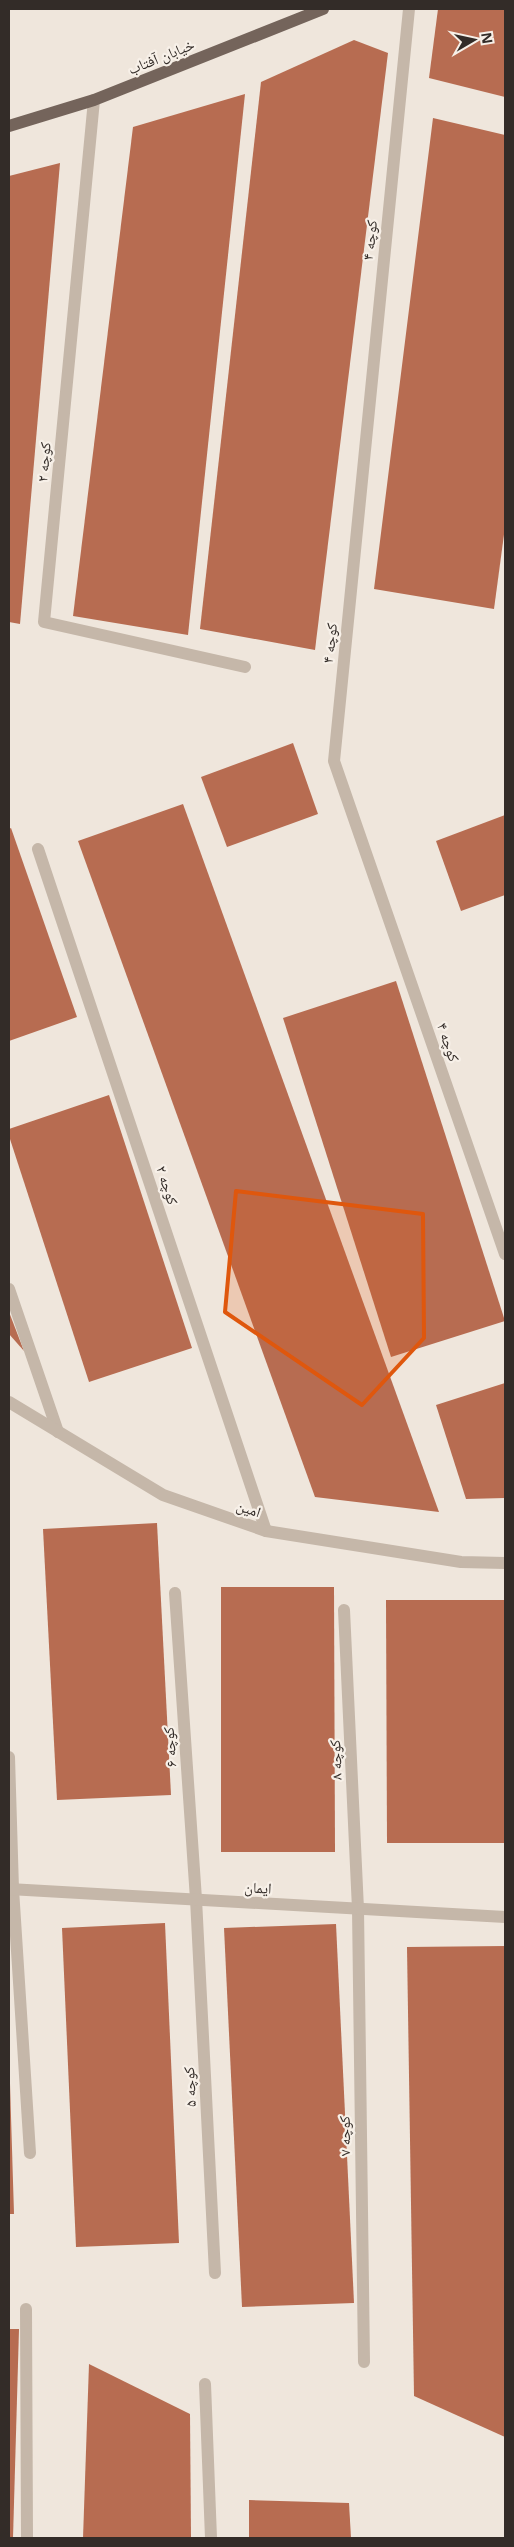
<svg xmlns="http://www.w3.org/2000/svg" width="514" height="2547" font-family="'Noto Sans','Noto Naskh Arabic',sans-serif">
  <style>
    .building { fill: #b76c51 }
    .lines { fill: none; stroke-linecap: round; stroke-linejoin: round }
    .minor { stroke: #c5b7a9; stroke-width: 12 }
    .major { stroke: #74645b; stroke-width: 12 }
    .marked { fill: #df570d; fill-opacity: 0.2; stroke: #df570d; stroke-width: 4; stroke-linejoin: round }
    .labels { text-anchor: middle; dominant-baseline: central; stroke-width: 4.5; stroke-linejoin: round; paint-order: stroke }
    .street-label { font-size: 15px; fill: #332c28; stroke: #f7f0e8 }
  </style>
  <rect width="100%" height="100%" fill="#efe6dc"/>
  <!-- building -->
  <g class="building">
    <polygon points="438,9 505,9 505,97 429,78"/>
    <polygon points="354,40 388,53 315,650 200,629 261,82"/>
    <polygon points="245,94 188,635 73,616 133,127"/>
    <polygon points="433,118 505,135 505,527 494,609 374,589"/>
    <polygon points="60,163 20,624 9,622 9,176"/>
    <polygon points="293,743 318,814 227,847 201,777"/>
    <polygon points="183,804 439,1512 315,1497 78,841"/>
    <polygon points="505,815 505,895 461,911 436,841"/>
    <polygon points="11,828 77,1017 9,1041 9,829"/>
    <polygon points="396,981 505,1321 391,1357 283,1018"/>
    <polygon points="109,1095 192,1348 89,1382 9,1136 9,1129"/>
    <polygon points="9,1312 24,1351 9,1334"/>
    <polygon points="505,1383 505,1498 466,1499 436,1405"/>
    <polygon points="157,1523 171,1795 57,1800 43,1529"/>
    <polygon points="221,1587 334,1587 335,1852 221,1852"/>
    <polygon points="386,1600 505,1600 505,1843 387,1843"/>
    <polygon points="165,1923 179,2243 76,2247 62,1928"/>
    <polygon points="336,1924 354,2303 242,2307 224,1928"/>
    <polygon points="505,1946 505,2437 414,2396 407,1947"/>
    <polygon points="9,2051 14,2214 9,2214"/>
    <polygon points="9,2329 19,2329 13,2538 9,2538"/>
    <polygon points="89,2364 190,2414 191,2538 83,2538"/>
    <polygon points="249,2500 349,2503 351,2538 249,2538"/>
  </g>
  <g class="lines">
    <!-- minor -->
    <g class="minor">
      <polyline points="409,9 334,761 505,1254"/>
      <polyline points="94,100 44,622 245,667"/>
      <polyline points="38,849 266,1531"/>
      <polyline points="9,1289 58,1432"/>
      <polyline points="9,1402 163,1495 266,1531 461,1562 505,1563"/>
      <polyline points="175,1593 196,1899 215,2273"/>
      <polyline points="344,1610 358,1909 364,2362"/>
      <polyline points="9,1757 13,1889 30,2153"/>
      <polyline points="9,1889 505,1917"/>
      <polyline points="26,2309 27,2538"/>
      <polyline points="205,2384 211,2538"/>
    </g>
    <!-- major -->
    <polyline class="major" points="9,126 94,100 323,9"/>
  </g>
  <!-- marked area -->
  <path class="marked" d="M236,1191L423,1214L424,1338L362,1405L225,1312Z"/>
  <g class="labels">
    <!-- street labels -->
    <g class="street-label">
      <text transform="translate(161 56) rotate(-22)">خیابان آفتاب</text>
      <text transform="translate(369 240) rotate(-84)">کوچه ۴</text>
      <text transform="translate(43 462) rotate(-85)">کوچه ۲</text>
      <text transform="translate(329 643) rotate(-84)">کوچه ۴</text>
      <text transform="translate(449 1042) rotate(71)">کوچه ۴</text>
      <text transform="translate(168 1185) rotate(72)">کوچه ۲</text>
      <text transform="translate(249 1508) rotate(19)">امین</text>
      <text transform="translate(169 1747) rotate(-94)">کوچه ۶</text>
      <text transform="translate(335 1760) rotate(-93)">کوچه ۸</text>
      <text transform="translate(258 1887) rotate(3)">ایمان</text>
      <text transform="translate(189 2087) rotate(-93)">کوچه ۵</text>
      <text transform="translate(344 2136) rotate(-91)">کوچه ۷</text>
    </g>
  </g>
  <!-- border -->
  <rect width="514" height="2547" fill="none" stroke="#332c28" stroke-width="20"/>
  <!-- north arrow -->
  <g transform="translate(474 40) rotate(81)" stroke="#f7f0e8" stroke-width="4" paint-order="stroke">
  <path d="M0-4L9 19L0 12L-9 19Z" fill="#332c28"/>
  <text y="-8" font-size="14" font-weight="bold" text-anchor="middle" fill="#332c28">N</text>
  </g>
</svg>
